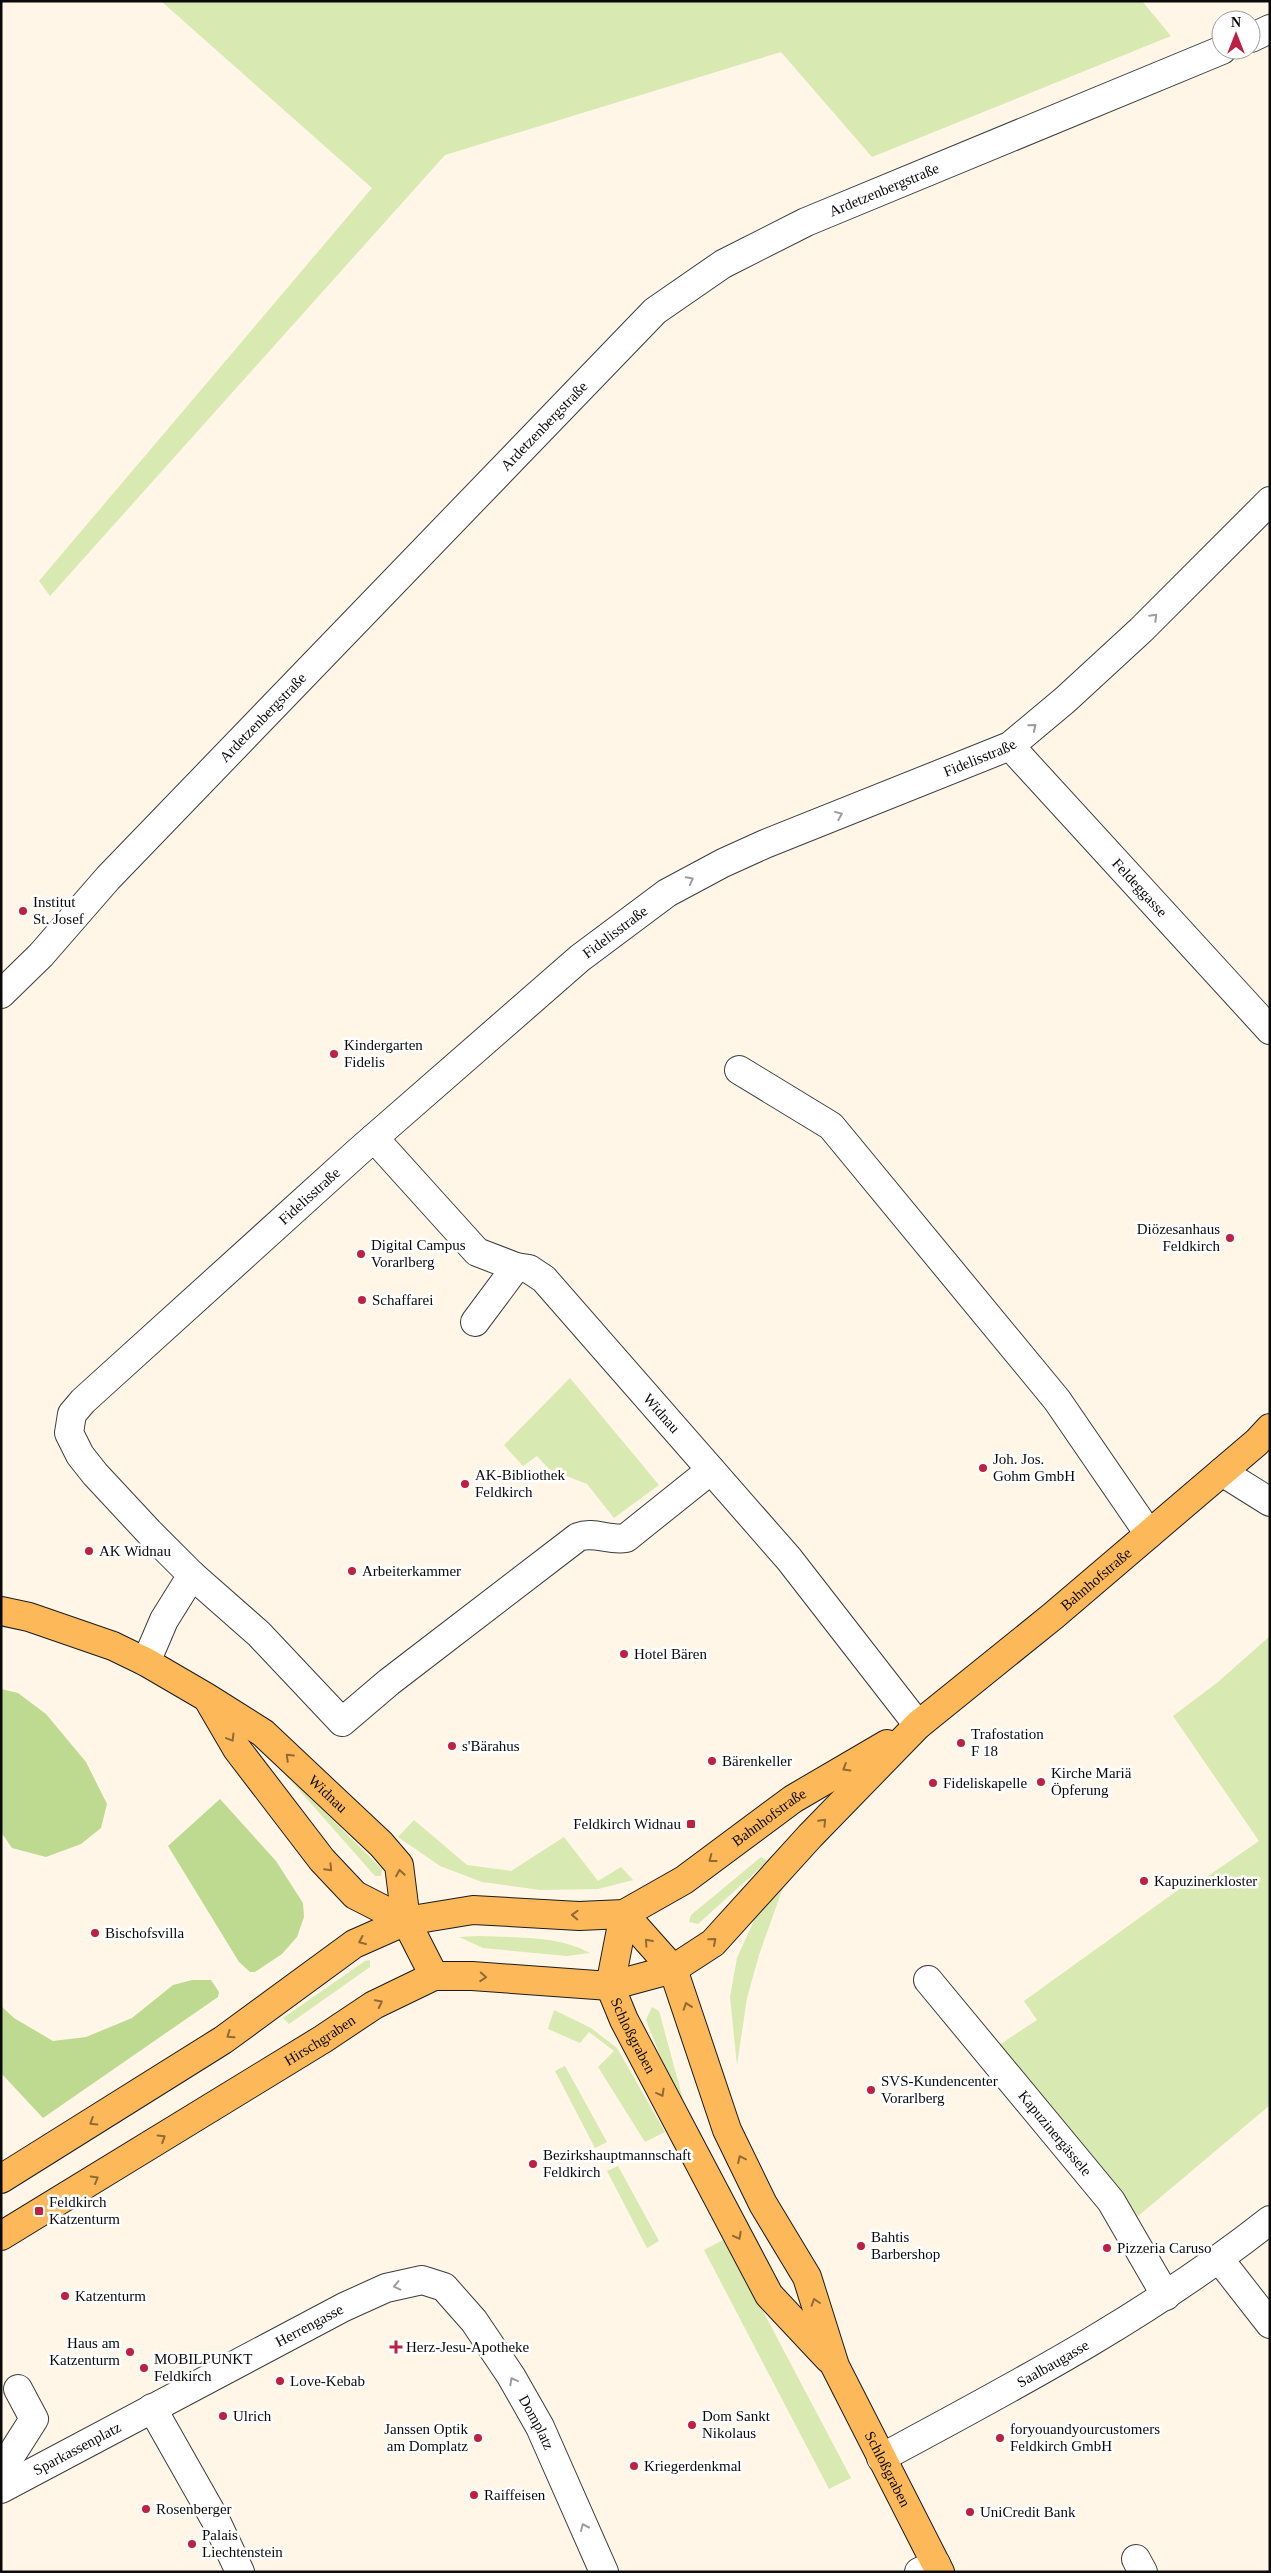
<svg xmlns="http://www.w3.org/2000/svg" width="1271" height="2573" font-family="'Times New Roman',serif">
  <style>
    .green { fill: #d8e9b1 }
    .forest { fill: #beda90 }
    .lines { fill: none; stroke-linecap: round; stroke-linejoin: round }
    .minor-casing { stroke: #3d3d3d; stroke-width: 30 }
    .major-casing { stroke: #1b1b1b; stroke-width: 30 }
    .minor { stroke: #fff; stroke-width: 28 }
    .major { stroke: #fdb959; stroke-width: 28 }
    .oneway { stroke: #9d9d9d }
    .oneway2 { stroke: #906a35 }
    .poi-dot { fill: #bd2042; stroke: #fff; stroke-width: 2 }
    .labels { text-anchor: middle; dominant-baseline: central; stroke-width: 5; stroke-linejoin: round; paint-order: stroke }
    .street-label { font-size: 15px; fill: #0a0a0a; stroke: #fff }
    .poi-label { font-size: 15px; fill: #0a0a0a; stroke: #fff; text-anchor: start }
  </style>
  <rect width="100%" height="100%" fill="#fff6e7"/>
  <!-- green -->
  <g class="green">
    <polygon points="161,1 1142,1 1171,36 872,157 781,52 445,155 50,596 39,581 372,188"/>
    <polygon points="570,1378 659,1485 614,1518 587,1484 549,1469 537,1456 523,1466 504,1445"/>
    <polygon points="1270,1636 1270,2105 1137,2217 999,2045 1037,2020 1024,2001 1185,1885 1189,1889 1259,1841 1173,1716 1218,1682"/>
    <polygon points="277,1765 382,1869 381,1876 375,1876"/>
    <polygon points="414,1820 467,1865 511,1871 564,1837 598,1881 621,1867 633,1880 598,1889 540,1890 482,1882 440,1866 398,1837"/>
    <polygon points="761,1857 768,1861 698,1924 689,1922 691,1915"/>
    <polygon points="785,1882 759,1955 747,1998 737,2065 730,1997 737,1958 756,1916"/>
    <path d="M479,1936C516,1938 557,1935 590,1953L567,1956L483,1948L459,1937Z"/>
    <polygon points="370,1960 370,1967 289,2024 283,2018 365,1961"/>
    <polygon points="652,2007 659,2011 683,2099 664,2066 646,2020"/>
    <polygon points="554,2010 591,2028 617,2048 665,2132 645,2142 598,2067 614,2051 589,2032 580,2043 548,2029"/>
    <polygon points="565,2066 607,2142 595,2148 555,2071"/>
    <polygon points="618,2166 659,2241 647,2248 607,2171"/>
    <polygon points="725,2239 851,2478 829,2489 704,2250"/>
  </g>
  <!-- forest -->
  <g class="forest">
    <polygon points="1,1689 18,1693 46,1714 86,1762 107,1804 101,1828 81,1844 46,1857 12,1848 1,1832"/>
    <polygon points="220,1799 276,1861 303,1903 304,1917 297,1937 282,1954 255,1972 250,1972 239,1962 168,1846"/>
    <polygon points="192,1980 211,1980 219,1992 218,1997 43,2118 1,2073 1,2006 14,2018 53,2041 86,2037 132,2018 173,1985"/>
  </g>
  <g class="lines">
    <defs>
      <g id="minor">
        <polyline points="1251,38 1270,29"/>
        <path id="s1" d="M1010,746L1270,1030"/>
        <path id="s2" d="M1,994L41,955L108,878L655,311L723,264L806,222L1222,50"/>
        <polyline points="739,1070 831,1126 1057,1400 1149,1534"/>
        <path id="s3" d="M374,1138L477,1252L516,1267L529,1269L544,1279L789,1559L918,1725"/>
        <polyline points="475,1322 516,1267"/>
        <path id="s4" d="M711,1470L626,1538C609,1541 594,1531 578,1537L389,1682L342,1722L259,1634L192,1575L149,1532L95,1474L80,1455L69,1433L72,1414L83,1401L359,1151L580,958L667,893L723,863L765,844L1010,746L1065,700L1141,630L1270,501"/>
        <polyline points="1222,1472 1270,1502"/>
        <polyline points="146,1662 164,1620 192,1575"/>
        <path id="s5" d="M928,1980L1111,2201L1166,2296"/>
        <polyline points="1220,2260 1270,2324"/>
        <polyline points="152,2408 216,2521 240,2572"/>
        <path id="s6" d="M881,2458C1015,2386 1150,2315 1270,2220"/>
        <polyline points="1,2471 34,2419 18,2389"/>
        <path id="s7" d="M1,2489L344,2307L386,2288L422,2280L444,2287L474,2321L511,2376L540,2427L604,2572"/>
        <polyline points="1136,2559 1143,2572"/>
        <polyline points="919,2572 936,2564"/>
      </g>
      <g id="major">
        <path id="s8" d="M1,1611L29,1617L113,1646L146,1662L206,1697L263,1733L381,1844L399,1865L406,1921L434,1976"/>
        <polyline points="209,1701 237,1749 322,1860 355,1895 406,1921"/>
        <path id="s9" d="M624,1914L673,1969L727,2130L763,2204L807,2277L835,2366L940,2572"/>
        <path id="s10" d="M624,1914L610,1986L624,2020L769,2295L829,2359"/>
        <path id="s11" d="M1,2179L223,2040L354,1944L406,1921L473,1910L579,1916L624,1914L684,1880L793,1799L887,1744"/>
        <path id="s12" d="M1,2236L323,2039L374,2005L434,1976H472L610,1986L673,1969L713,1943L810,1836L918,1725L1053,1616L1257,1442L1270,1428"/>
      </g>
    </defs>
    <!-- minor casing -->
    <use href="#minor" class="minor-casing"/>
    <!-- major casing -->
    <use href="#major" class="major-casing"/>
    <!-- minor -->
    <use href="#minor" class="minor"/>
    <!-- major -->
    <use href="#major" class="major"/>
  </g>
  <!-- one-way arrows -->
  <defs><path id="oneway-chevron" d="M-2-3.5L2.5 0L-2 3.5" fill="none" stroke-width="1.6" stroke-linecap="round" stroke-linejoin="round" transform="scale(1.25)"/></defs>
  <g class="oneway">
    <use href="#oneway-chevron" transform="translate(1154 617) rotate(-45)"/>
    <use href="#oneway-chevron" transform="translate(1033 727) rotate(-40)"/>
    <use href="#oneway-chevron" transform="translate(839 815) rotate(-22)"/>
    <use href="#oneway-chevron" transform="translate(690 880) rotate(-28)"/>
    <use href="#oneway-chevron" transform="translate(397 2286) rotate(167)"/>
    <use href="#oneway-chevron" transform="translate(513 2381) rotate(-118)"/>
    <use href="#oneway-chevron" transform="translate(584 2527) rotate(-114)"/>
  </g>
  <g class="oneway2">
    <use href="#oneway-chevron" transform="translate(231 1738) rotate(59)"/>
    <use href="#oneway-chevron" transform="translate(289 1757) rotate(-136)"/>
    <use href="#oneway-chevron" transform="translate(846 1768) rotate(149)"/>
    <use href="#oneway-chevron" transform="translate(823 1822) rotate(-46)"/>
    <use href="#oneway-chevron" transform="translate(712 1859) rotate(143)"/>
    <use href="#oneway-chevron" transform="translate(329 1868) rotate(46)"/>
    <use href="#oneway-chevron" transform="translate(400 1873) rotate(-99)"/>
    <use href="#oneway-chevron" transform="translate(575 1915) rotate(-178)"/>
    <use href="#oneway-chevron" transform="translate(362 1941) rotate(156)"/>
    <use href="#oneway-chevron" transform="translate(713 1941) rotate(-41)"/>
    <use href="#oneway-chevron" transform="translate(648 1942) rotate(-132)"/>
    <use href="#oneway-chevron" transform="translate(483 1977) rotate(4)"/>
    <use href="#oneway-chevron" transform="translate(379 2003) rotate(-27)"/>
    <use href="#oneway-chevron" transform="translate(687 2006) rotate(-109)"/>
    <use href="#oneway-chevron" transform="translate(230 2035) rotate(145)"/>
    <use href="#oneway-chevron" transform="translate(661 2093) rotate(61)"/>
    <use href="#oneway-chevron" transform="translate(93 2122) rotate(148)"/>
    <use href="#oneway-chevron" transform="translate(162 2138) rotate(-32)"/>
    <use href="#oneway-chevron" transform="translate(741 2159) rotate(-116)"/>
    <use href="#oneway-chevron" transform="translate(95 2179) rotate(-30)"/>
    <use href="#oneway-chevron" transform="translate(738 2236) rotate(62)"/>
    <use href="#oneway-chevron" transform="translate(815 2302) rotate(-108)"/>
  </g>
  <!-- markers -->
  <g class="poi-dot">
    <circle cx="23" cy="911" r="5"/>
    <circle cx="334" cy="1054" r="5"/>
    <circle cx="1230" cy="1238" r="5"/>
    <circle cx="361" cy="1254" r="5"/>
    <circle cx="362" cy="1300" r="5"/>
    <circle cx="983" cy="1468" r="5"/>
    <circle cx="465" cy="1484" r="5"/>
    <circle cx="89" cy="1551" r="5"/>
    <circle cx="352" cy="1571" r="5"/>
    <circle cx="624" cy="1654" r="5"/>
    <circle cx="961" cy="1743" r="5"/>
    <circle cx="452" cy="1746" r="5"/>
    <circle cx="712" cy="1761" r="5"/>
    <circle cx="1041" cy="1782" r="5"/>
    <circle cx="933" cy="1783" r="5"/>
    <rect x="686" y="1819" width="10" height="10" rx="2.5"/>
    <circle cx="1144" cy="1881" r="5"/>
    <circle cx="95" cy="1933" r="5"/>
    <circle cx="871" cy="2090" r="5"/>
    <circle cx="533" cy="2164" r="5"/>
    <rect x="34" y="2206" width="10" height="10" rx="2.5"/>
    <circle cx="861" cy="2246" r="5"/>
    <circle cx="1107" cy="2248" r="5"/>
    <circle cx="65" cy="2296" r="5"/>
    <path d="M393.5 2339.5h5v5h5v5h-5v5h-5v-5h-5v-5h5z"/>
    <circle cx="130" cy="2352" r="5"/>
    <circle cx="144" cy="2368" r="5"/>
    <circle cx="280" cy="2381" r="5"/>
    <circle cx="223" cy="2416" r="5"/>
    <circle cx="692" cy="2425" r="5"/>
    <circle cx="478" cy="2438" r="5"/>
    <circle cx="1000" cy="2438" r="5"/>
    <circle cx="634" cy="2466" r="5"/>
    <circle cx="474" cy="2495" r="5"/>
    <circle cx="146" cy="2509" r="5"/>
    <circle cx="970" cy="2512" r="5"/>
    <circle cx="192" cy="2544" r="5"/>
  </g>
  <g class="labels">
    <!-- street labels -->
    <g class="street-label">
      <text stroke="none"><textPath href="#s2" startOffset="1206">Ardetzenbergstraße</textPath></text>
      <text stroke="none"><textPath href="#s2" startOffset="786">Ardetzenbergstraße</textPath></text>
      <text stroke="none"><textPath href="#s2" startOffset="381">Ardetzenbergstraße</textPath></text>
      <text stroke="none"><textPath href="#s4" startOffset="2008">Fidelisstraße</textPath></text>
      <text stroke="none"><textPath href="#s1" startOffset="192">Feldeggasse</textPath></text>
      <text stroke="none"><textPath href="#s4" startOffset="1602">Fidelisstraße</textPath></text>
      <text stroke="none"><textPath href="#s4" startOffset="1198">Fidelisstraße</textPath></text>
      <text stroke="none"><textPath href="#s3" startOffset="405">Widnau</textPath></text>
      <text stroke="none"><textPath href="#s12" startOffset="1324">Bahnhofstraße</textPath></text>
      <text stroke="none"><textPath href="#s8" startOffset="380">Widnau</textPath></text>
      <text stroke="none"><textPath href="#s11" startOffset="875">Bahnhofstraße</textPath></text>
      <text stroke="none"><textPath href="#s10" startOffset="128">Schloßgraben</textPath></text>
      <text stroke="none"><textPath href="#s12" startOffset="374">Hirschgraben</textPath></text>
      <text stroke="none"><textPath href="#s5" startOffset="199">Kapuzinergässele</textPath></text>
      <text stroke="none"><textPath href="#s7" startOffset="349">Herrengasse</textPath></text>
      <text stroke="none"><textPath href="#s6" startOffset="196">Saalbaugasse</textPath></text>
      <text stroke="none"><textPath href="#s7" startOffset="659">Domplatz</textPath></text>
      <text stroke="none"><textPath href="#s7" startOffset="86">Sparkassenplatz</textPath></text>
      <text stroke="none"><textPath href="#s9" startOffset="620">Schloßgraben</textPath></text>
    </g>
    <!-- poi labels -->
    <g class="poi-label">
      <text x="33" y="902">Institut<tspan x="33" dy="17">St. Josef</tspan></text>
      <text x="344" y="1045">Kindergarten<tspan x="344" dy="17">Fidelis</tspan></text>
      <text x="1220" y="1229" text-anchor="end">Diözesanhaus<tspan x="1220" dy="17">Feldkirch</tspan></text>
      <text x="371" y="1245">Digital Campus<tspan x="371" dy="17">Vorarlberg</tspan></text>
      <text x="372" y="1300">Schaffarei</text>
      <text x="993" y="1459">Joh. Jos.<tspan x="993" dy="17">Gohm GmbH</tspan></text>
      <text x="475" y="1475">AK-Bibliothek<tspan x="475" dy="17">Feldkirch</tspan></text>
      <text x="99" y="1551">AK Widnau</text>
      <text x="362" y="1571">Arbeiterkammer</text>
      <text x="634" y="1654">Hotel Bären</text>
      <text x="971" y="1734">Trafostation<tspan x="971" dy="17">F 18</tspan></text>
      <text x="462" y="1746">s'Bärahus</text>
      <text x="722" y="1761">Bärenkeller</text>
      <text x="1051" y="1773">Kirche Mariä<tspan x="1051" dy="17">Öpferung</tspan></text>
      <text x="943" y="1783">Fideliskapelle</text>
      <text x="681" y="1824" text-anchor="end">Feldkirch Widnau</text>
      <text x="1154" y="1881">Kapuzinerkloster</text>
      <text x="105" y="1933">Bischofsvilla</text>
      <text x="881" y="2081">SVS-Kundencenter<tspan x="881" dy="17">Vorarlberg</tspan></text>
      <text x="543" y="2155">Bezirkshauptmannschaft<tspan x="543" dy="17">Feldkirch</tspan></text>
      <text x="49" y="2202">Feldkirch<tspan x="49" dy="17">Katzenturm</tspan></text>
      <text x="871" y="2237">Bahtis<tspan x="871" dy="17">Barbershop</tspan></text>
      <text x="1117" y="2248">Pizzeria Caruso</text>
      <text x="75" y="2296">Katzenturm</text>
      <text x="120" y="2343" text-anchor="end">Haus am<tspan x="120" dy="17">Katzenturm</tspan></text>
      <text x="406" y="2347">Herz-Jesu-Apotheke</text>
      <text x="154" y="2359">MOBILPUNKT<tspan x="154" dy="17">Feldkirch</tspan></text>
      <text x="290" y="2381">Love-Kebab</text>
      <text x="233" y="2416">Ulrich</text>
      <text x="702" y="2416">Dom Sankt<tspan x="702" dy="17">Nikolaus</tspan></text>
      <text x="468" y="2429" text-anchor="end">Janssen Optik<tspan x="468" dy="17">am Domplatz</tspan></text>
      <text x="1010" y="2429">foryouandyourcustomers<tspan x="1010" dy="17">Feldkirch GmbH</tspan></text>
      <text x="644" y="2466">Kriegerdenkmal</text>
      <text x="484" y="2495">Raiffeisen</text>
      <text x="156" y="2509">Rosenberger</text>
      <text x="980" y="2512">UniCredit Bank</text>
      <text x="202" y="2535">Palais<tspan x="202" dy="17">Liechtenstein</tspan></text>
    </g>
  </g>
  <!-- border -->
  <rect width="1271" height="2573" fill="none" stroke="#0a0a0a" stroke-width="5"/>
  <!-- north arrow -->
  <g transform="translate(1236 35)"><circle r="24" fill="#ffffff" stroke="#9d9d9d"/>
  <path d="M0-4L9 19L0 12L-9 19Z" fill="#bd2042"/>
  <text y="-8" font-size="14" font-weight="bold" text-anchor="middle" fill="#0a0a0a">N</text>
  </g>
</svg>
